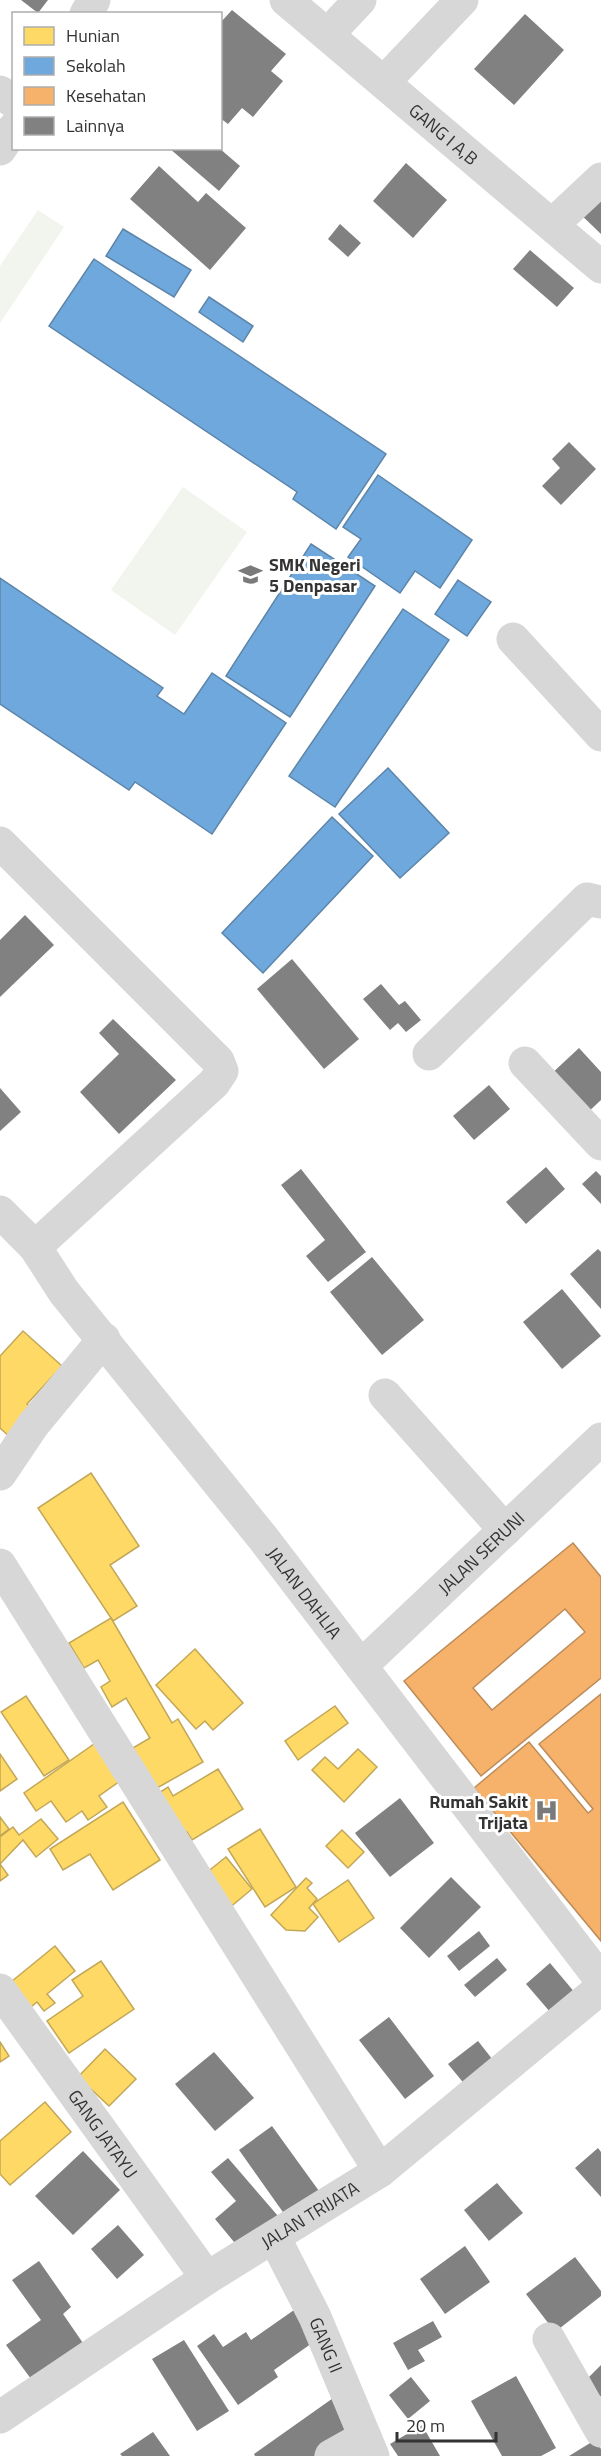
<svg xmlns="http://www.w3.org/2000/svg" width="601" height="2456" font-family="'Titillium Web',sans-serif">
  <style>
    .green { fill: #f1f5ed }
    .homes { fill: #ffd966; stroke: #c2a757; stroke-width: 1.5 }
    .schools { fill: #6fa8dc; stroke: #5d85a9; stroke-width: 1.5 }
    .health { fill: #f6b26b; stroke: #bc8c5a; stroke-width: 1.5; fill-rule: evenodd }
    .building { fill: #818181 }
    .lines { fill: none; stroke-linecap: round; stroke-linejoin: round }
    .minor { stroke: #d7d7d7; stroke-width: 33 }
    .labels { text-anchor: middle; dominant-baseline: central; stroke-width: 6; stroke-linejoin: round; paint-order: stroke }
    .street-label { font-size: 18px; fill: #333; stroke: #fff }
    .poi-label { font-size: 18px; font-weight: bold; fill: #333; stroke: #fff; text-anchor: start }
  </style>
  <rect width="100%" height="100%" fill="#fff"/>
  <!-- green -->
  <g class="green">
    <polygon points="38,210 64,227 0,323 0,266"/>
    <polygon points="183,487 247,532 175,635 111,590"/>
  </g>
  <!-- homes -->
  <g class="homes">
    <polygon points="23,1331 62,1366 27,1404 36,1412 12,1439 0,1428 0,1356"/>
    <polygon points="91,1473 139,1546 110,1565 137,1606 113,1621 38,1508"/>
    <polygon points="111,1618 172,1723 178,1719 203,1762 150,1792 126,1752 150,1738 126,1698 112,1707 101,1687 110,1681 98,1660 84,1668 69,1643"/>
    <polygon points="195,1649 243,1703 213,1730 205,1721 196,1729 156,1685"/>
    <polygon points="26,1696 69,1760 44,1776 1,1712"/>
    <polygon points="335,1706 348,1723 298,1760 285,1741"/>
    <polygon points="94,1744 120,1781 99,1796 107,1807 88,1820 82,1811 66,1822 51,1801 36,1811 24,1793"/>
    <polygon points="358,1749 377,1767 344,1802 312,1770 325,1757 338,1769"/>
    <polygon points="0,1754 17,1779 0,1791"/>
    <polygon points="218,1769 243,1809 192,1840 187,1832 176,1838 151,1798 168,1787 173,1796"/>
    <polygon points="123,1802 160,1860 113,1890 90,1854 63,1870 50,1849"/>
    <polygon points="0,1817 9,1829 0,1836"/>
    <polygon points="41,1819 58,1839 36,1857 23,1840 0,1864 8,1875 0,1881 0,1837 13,1827 19,1835"/>
    <polygon points="260,1829 296,1887 265,1907 228,1849"/>
    <polygon points="342,1830 364,1852 348,1868 326,1846"/>
    <polygon points="226,1857 252,1889 228,1909 201,1877"/>
    <polygon points="306,1878 312,1883 307,1888 317,1899 309,1908 318,1917 305,1931 286,1930 271,1915"/>
    <polygon points="348,1880 374,1918 339,1942 313,1904"/>
    <polygon points="55,1946 75,1971 47,1994 55,2003 44,2011 37,2002 26,2011 6,1986"/>
    <polygon points="101,1961 134,2009 69,2053 47,2021 83,1996 72,1980"/>
    <polygon points="0,2042 9,2056 0,2062"/>
    <polygon points="105,2049 136,2079 109,2106 78,2077"/>
    <polygon points="45,2102 71,2132 10,2185 0,2174 0,2141"/>
  </g>
  <!-- schools -->
  <g class="schools">
    <polygon points="123,229 191,270 174,297 106,256"/>
    <polygon points="94,259 386,454 336,529 293,499 297,492 49,326"/>
    <polygon points="209,297 253,326 243,342 199,312"/>
    <polygon points="378,475 472,540 440,588 415,571 400,593 348,557 361,539 343,527"/>
    <polygon points="311,544 375,586 290,717 226,676"/>
    <polygon points="0,578 163,688 157,696 184,714 212,673 286,723 212,834 135,782 129,790 0,704"/>
    <polygon points="458,580 491,602 467,636 435,614"/>
    <polygon points="403,609 449,640 335,807 289,776"/>
    <polygon points="388,768 449,833 400,878 339,814"/>
    <polygon points="332,817 373,856 263,973 222,933"/>
  </g>
  <!-- health -->
  <g class="health">
    <path d="M573,1543L601,1577V1678L481,1776L404,1681ZM565,1609L585,1632L492,1710L473,1688Z"/>
    <polygon points="601,1694 601,1941 474,1788 529,1742 588,1813 593,1809 539,1744"/>
  </g>
  <!-- building -->
  <g class="building">
    <polygon points="21,0 48,0 38,13"/>
    <polygon points="232,10 286,54 271,71 283,81 253,117 242,108 228,124 220,118 220,23"/>
    <polygon points="525,14 564,50 514,105 474,69"/>
    <polygon points="169,148 219,148 240,166 219,191"/>
    <polygon points="406,163 447,200 413,238 373,201"/>
    <polygon points="159,166 198,202 206,193 246,228 210,270 130,199"/>
    <polygon points="601,183 601,234 575,209"/>
    <polygon points="340,224 361,243 348,257 328,239"/>
    <polygon points="530,250 574,288 557,307 513,269"/>
    <polygon points="569,442 596,469 561,505 542,486 560,468 552,459"/>
    <polygon points="25,915 54,945 0,997 0,940"/>
    <polygon points="292,959 359,1039 324,1069 257,989"/>
    <polygon points="381,984 399,1005 405,1001 421,1020 406,1032 398,1023 390,1030 363,999"/>
    <polygon points="113,1019 176,1080 119,1134 80,1092 119,1054 99,1033"/>
    <polygon points="579,1048 601,1072 601,1100 585,1115 549,1076"/>
    <polygon points="489,1085 510,1109 474,1140 453,1116"/>
    <polygon points="0,1088 21,1112 0,1131"/>
    <polygon points="546,1167 565,1189 526,1224 506,1202"/>
    <polygon points="301,1169 366,1252 328,1282 306,1256 325,1240 281,1185"/>
    <polygon points="596,1171 601,1176 601,1204 582,1184"/>
    <polygon points="598,1249 601,1252 601,1309 570,1274"/>
    <polygon points="372,1257 424,1320 382,1355 330,1292"/>
    <polygon points="562,1289 601,1336 562,1369 523,1322"/>
    <polygon points="400,1798 434,1843 390,1877 355,1833"/>
    <polygon points="451,1877 481,1907 429,1958 400,1928"/>
    <polygon points="479,1931 490,1946 459,1971 447,1956"/>
    <polygon points="497,1958 507,1970 475,1997 464,1985"/>
    <polygon points="550,1963 581,2000 557,2020 526,1984"/>
    <polygon points="389,2017 434,2076 405,2099 359,2040"/>
    <polygon points="478,2041 500,2069 471,2092 448,2064"/>
    <polygon points="214,2052 254,2098 215,2131 175,2084"/>
    <polygon points="272,2126 319,2191 285,2215 239,2150"/>
    <polygon points="598,2148 601,2152 601,2197 575,2168"/>
    <polygon points="83,2151 120,2190 73,2235 35,2196"/>
    <polygon points="228,2158 278,2216 239,2248 215,2219 236,2201 211,2172"/>
    <polygon points="497,2183 523,2213 489,2241 464,2210"/>
    <polygon points="118,2225 144,2255 117,2279 91,2249"/>
    <polygon points="465,2246 490,2282 445,2314 420,2279"/>
    <polygon points="575,2257 601,2291 601,2296 555,2332 526,2294"/>
    <polygon points="39,2261 71,2307 63,2314 85,2346 34,2383 6,2345 41,2320 12,2280"/>
    <polygon points="294,2310 315,2341 274,2370 278,2377 238,2405 197,2346 214,2334 223,2347 246,2332 251,2340"/>
    <polygon points="433,2321 442,2337 418,2350 425,2361 408,2370 393,2343"/>
    <polygon points="184,2340 229,2411 197,2431 152,2359"/>
    <polygon points="601,2365 601,2397 585,2381"/>
    <polygon points="516,2376 556,2448 541,2456 502,2456 471,2401"/>
    <polygon points="411,2377 430,2401 408,2419 389,2395"/>
    <polygon points="336,2396 357,2426 314,2456 255,2456 254,2454"/>
    <polygon points="422,2425 440,2456 398,2456 390,2444"/>
    <polygon points="153,2432 170,2456 122,2456 120,2454"/>
    <polygon points="595,2440 601,2449 601,2456 569,2456"/>
  </g>
  <g class="lines">
    <!-- minor -->
    <g class="minor">
      <path id="s1" d="M286,0L601,267"/>
      <polyline points="86,14 94,0"/>
      <polyline points="328,34 360,0"/>
      <polyline points="384,82 462,0"/>
      <polyline points="0,92 14,102"/>
      <polyline points="0,149 14,128"/>
      <polyline points="552,225 601,179"/>
      <polyline points="513,639 601,735"/>
      <polyline points="0,843 218,1061 222,1071 214,1083 35,1247"/>
      <polyline points="429,1054 587,899 601,902"/>
      <polyline points="525,1063 601,1144"/>
      <path id="s2" d="M0,1212L35,1247L64,1292L263,1538L601,1980"/>
      <polyline points="385,1395 505,1530"/>
      <polyline points="0,1474 33,1425 104,1339"/>
      <polyline points="0,1565 380,2171"/>
      <path id="s3" d="M361,1666L601,1439"/>
      <path id="s4" d="M0,1990L207,2278"/>
      <path id="s5" d="M274,2237L315,2317L373,2456"/>
      <polyline points="549,2339 601,2431"/>
      <path id="s6" d="M0,2417L207,2278L380,2171L601,1988"/>
      <polyline points="331,2456 365,2437"/>
    </g>
  </g>
  <!-- icons -->
  <defs>
    <symbol id="school-bare" viewBox="-9 -9 18 18"><path d="M0-5L7-2L0 1L-7-2ZM-4 1L0 2.5L4 1V4Q0 6-4 4Z" fill="#7a7a7a" stroke="#fff" stroke-width="2.5" paint-order="stroke"/></symbol>
    <symbol id="hospital-bare" viewBox="-9 -9 18 18"><path d="M-5-5h3v3.5h4V-5h3V5h-3V1.5h-4V5h-3Z" fill="#7a7a7a" stroke="#fff" stroke-width="2.5" paint-order="stroke"/></symbol>
  </defs>
  <g fill-rule="evenodd">
    <use href="#school-bare" x="234" y="558" width="33" height="33"/>
    <use href="#hospital-bare" x="530" y="1794" width="33" height="33"/>
  </g>
  <g class="labels">
    <!-- street labels -->
    <g class="street-label">
      <text stroke="none"><textPath href="#s1" startOffset="207">GANG I A,B</textPath></text>
      <text stroke="none"><textPath href="#s3" startOffset="165">JALAN SERUNI</textPath></text>
      <text stroke="none"><textPath href="#s2" startOffset="488">JALAN DAHLIA</textPath></text>
      <text stroke="none"><textPath href="#s4" startOffset="177">GANG JATAYU</textPath></text>
      <text stroke="none"><textPath href="#s6" startOffset="370">JALAN TRIJATA</textPath></text>
      <text stroke="none"><textPath href="#s5" startOffset="120">GANG II</textPath></text>
    </g>
    <!-- poi labels -->
    <g class="poi-label">
      <text x="269" y="564">SMK Negeri<tspan x="269" dy="21">5 Denpasar</tspan></text>
      <text x="528" y="1801" text-anchor="end">Rumah Sakit<tspan x="528" dy="21">Trijata</tspan></text>
    </g>
  </g>
  <!-- legend -->
  <rect x="12" y="12" width="210" height="138" fill="#ffffff" stroke="#adadad" stroke-width="1.5"/>
  <rect x="24" y="27" width="30" height="18" fill="#ffd966" stroke="#adadad" stroke-width="1.5"/>
  <text x="66" y="42" font-size="18" fill="#333333">Hunian</text>
  <rect x="24" y="57" width="30" height="18" fill="#6fa8dc" stroke="#adadad" stroke-width="1.5"/>
  <text x="66" y="72" font-size="18" fill="#333333">Sekolah</text>
  <rect x="24" y="87" width="30" height="18" fill="#f6b26b" stroke="#adadad" stroke-width="1.5"/>
  <text x="66" y="102" font-size="18" fill="#333333">Kesehatan</text>
  <rect x="24" y="117" width="30" height="18" fill="#818181" stroke="#adadad" stroke-width="1.5"/>
  <text x="66" y="132" font-size="18" fill="#333333">Lainnya</text>
  <!-- scale -->
  <path d="M397 2432v9h99v-9" fill="none" stroke="#333333" stroke-width="3"/>
  <text x="406" y="2432" font-size="18" fill="#333333" stroke="#ffffff" stroke-width="4.5" paint-order="stroke">20 m</text>
</svg>
